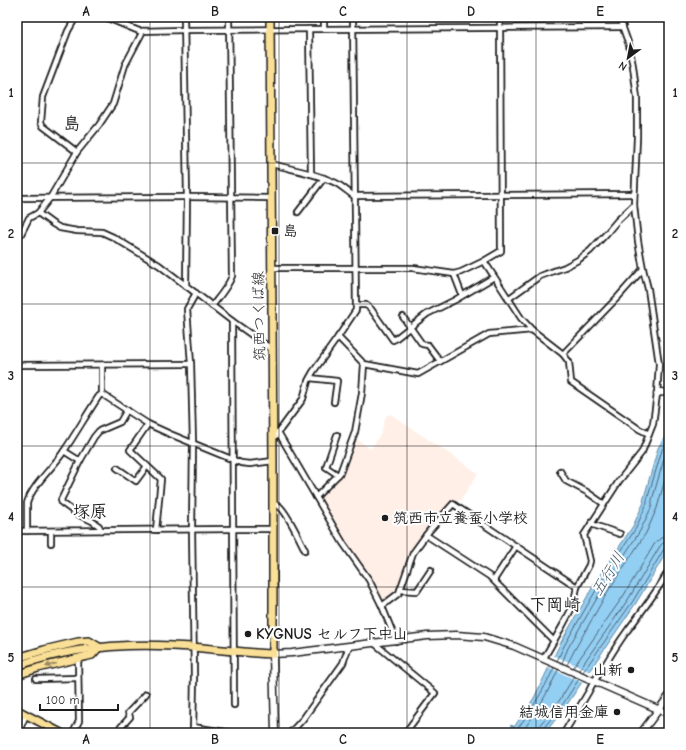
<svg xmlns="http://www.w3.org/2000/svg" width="686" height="750" font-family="'Comic Neue','Klee One',sans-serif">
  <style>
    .built { fill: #ffefe7 }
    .water { fill: #93cef3; stroke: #63879d }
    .pier { fill: #fff }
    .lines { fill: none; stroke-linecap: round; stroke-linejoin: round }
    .shore { stroke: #4c6372; stroke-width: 1 }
    .street-casing { stroke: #1c1c1c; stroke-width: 8 }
    .secondary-casing { stroke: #1c1c1c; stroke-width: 9 }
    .primary-casing { stroke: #1c1c1c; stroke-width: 10 }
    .street { stroke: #fff; stroke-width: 4.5 }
    .secondary { stroke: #fff; stroke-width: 6 }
    .primary { stroke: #fadf96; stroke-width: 7 }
    .oneway { fill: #96875f }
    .grid { fill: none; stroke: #1c1c1c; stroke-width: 1; stroke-opacity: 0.55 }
    .poi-dot { fill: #1c1c1c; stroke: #fff; stroke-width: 1.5 }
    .labels { text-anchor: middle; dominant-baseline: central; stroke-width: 4; stroke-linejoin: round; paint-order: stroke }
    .poi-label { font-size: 15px; font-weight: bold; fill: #1c1c1c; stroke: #fff; text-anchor: start }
    .street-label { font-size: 15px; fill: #1c1c1c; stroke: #fff }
    .water-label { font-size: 16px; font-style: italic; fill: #465a67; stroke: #fff }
    .quarter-label { font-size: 17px; font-weight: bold; fill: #1c1c1c; stroke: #fff }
    .neatline { fill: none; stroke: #1c1c1c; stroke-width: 1.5 }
    .grid-label { font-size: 13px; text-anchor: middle; font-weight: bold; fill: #1c1c1c }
  </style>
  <rect width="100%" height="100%" fill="#fff"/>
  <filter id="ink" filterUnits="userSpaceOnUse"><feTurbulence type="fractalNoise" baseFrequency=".025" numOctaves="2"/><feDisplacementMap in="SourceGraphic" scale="8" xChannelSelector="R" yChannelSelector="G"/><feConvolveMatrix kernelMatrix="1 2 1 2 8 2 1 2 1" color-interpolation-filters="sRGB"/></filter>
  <g filter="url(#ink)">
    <!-- built -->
    <polygon class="built" points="390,414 478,473 460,501 455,502 452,500 448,504 450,505 426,531 411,551 397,590 383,602 369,575 365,570 365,567 355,554 353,554 345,542 320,498 321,496 332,486 343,474 348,457 355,438 371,449 381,433 386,416"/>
    <!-- water -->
    <polygon class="water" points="669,430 669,548 636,603 590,670 566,706 545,733 509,733 513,729 510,726 512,725 514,727 521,717 534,698 560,644 595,583 633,526 644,502 643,501 658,448"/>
    <!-- pier -->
    <polygon class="pier" points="553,655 576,665 590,672 583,683 548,667"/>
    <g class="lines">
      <!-- shore -->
      <g class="shore">
        <polyline points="557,661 564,646 599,585 636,528 647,503 647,500 662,450 669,437"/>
        <polyline points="562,663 568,648 603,588 640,531 652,506 652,500 666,452 669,447"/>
        <polyline points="567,665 574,651 608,591 646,533 657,508 659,501 669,465"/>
        <polyline points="573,668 624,595 655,543 661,538 669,536"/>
        <polyline points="579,670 629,598 660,546 663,543 669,542"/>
        <polyline points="583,672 633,601 664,549 666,547 669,547"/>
        <path d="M514,733C530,713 543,691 554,668"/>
        <path d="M521,733C536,714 548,692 558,670"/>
        <polyline points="537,733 538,728 542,722 548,716 559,701 574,677"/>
        <polyline points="542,733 543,730 546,725 551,719 563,704 579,679"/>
      </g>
      <defs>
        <g id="street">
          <polyline points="76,17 68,31 43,97 41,122 43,126 77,152"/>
          <polyline points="105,17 139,31 184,30 623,27"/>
          <polyline points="184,17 187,197 186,286"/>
          <polyline points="324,17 324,29"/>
          <polyline points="309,29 311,174"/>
          <path d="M272,164C293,170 316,173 336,183C343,187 348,192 354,196L634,194"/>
          <polyline points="17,198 187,197 272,198"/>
          <polyline points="298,212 324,178"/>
          <polyline points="38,213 53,224 60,228 77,231 102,232 113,237 159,265 232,321 273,350"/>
          <polyline points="17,234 21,234 29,218 38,213 50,198 77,152 99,125 113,104 125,65 143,31"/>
          <polyline points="484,261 521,318 532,330 563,354 569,362 571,382 639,429 649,434"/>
          <polyline points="272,268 413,268 454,274 461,272 484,261 501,251 500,17"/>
          <polyline points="454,274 462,295"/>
          <polyline points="508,299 540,276 565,267 578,260 590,251 606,234 617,221 634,205"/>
          <polyline points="356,305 366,305 371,309 393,340 395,339 427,314 455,300 494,277"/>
          <path d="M212,306C219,297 228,287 232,276L229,17"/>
          <polyline points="403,317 422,344 428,345 440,361"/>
          <polyline points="232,321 234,705"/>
          <polyline points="338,337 364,364 418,374 489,334 532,330"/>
          <polyline points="563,354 618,297 643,269"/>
          <polyline points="17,365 191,364"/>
          <polyline points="102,365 102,394"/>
          <polyline points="310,378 337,381 334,402"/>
          <polyline points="102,394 148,424 170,434 241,463 250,464 273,461"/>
          <polyline points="148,424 130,450 161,479 156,530"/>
          <polyline points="278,432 343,543 369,580 382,606 396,641"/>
          <polyline points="337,435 326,467 338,475"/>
          <polyline points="274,438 303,399 308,381 313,372 338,337 356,310 353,17"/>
          <polyline points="64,451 80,461"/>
          <polyline points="117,468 136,481 147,466"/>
          <polyline points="560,471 566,481 587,492 604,504"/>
          <polyline points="316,497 340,473 355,432 362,393 364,364"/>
          <path d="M273,505C276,505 277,504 279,506C287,512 300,540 305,550"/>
          <polyline points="591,524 620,534"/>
          <polyline points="101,530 99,526 92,521 77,514 62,503 61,500 80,461 94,437 99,431 120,422 127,410"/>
          <polyline points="17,531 233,529 273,529"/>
          <path d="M27,531V503C33,484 53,468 64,451C76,433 87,414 99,396L102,394"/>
          <polyline points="51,531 51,543"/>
          <polyline points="426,535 489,576 554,641"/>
          <polyline points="494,580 516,546"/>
          <polyline points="400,590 417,591 431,570"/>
          <polyline points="669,593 668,595 669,596"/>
          <polyline points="382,606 399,593 413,553 429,531 453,504 577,587"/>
          <polyline points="374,643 435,693 405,733"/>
          <polyline points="544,658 563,625 573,606 577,587 589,565 590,561 584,535 619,481 642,452 653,424 657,394 659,364 648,289 643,269 638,241 634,205 637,138 637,98 633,66 629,45 619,17"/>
          <polyline points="36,679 78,678"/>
          <polyline points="193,727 232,733"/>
          <polyline points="18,733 26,715"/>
          <polyline points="73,733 79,721 78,658"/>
          <polyline points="120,733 120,728 130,717 128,713 146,694"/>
          <polyline points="193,733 194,676 192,529 193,443 191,364 187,309 196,293"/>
          <polyline points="290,733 303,719 343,663 349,646"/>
          <path d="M564,733L589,691C593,682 600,673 605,665C612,653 619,642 627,631C642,611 657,592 669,570"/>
        </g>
        <g id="secondary">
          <polyline points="657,394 660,392 669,393"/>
          <polyline points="275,733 273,654 292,653 349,646 427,636 456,635 484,637 514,646 669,714"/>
          <polyline points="641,733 669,696"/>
        </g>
        <g id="primary">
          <polyline points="17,658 44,650 78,642 89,641 99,647 92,655 38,668 17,675"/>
          <path d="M17,666C67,648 120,643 173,646C206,647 240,653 273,654V461L270,17"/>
          <polyline points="17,710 61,733"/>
        </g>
      </defs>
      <!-- street casing -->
      <use href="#street" class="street-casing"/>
      <!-- secondary casing -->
      <use href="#secondary" class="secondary-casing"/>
      <!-- primary casing -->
      <use href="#primary" class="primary-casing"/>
      <!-- street -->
      <use href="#street" class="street"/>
      <!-- secondary -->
      <use href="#secondary" class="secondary"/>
      <!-- primary -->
      <use href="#primary" class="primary"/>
    </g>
    <!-- one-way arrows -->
    <defs><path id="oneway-solid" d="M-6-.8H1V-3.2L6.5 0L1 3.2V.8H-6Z"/></defs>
    <use class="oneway" href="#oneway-solid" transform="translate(51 665) rotate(165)"/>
  </g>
  <!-- grid -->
  <path class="grid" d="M150,17V733M279,17V733M407,17V733M536,17V733M17,163H669M17,304H669M17,446H669M17,587H669"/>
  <!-- markers -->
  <g class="poi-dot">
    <rect x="271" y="227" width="8" height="8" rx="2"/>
    <circle cx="385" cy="518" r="4"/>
    <circle cx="248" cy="634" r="4"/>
    <circle cx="631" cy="670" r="4"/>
    <circle cx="617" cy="712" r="4"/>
  </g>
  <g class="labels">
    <!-- poi labels -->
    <g class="poi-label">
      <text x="283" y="231">島</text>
      <text x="393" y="518">筑西市立養蚕小学校</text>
      <text x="256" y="634">KYGNUS セルフ下中山</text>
      <text x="623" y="670" text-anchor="end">山新</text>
      <text x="609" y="712" text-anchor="end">結城信用金庫</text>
    </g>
    <!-- street labels -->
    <g class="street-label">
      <text transform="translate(259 316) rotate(-91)">筑西つくば線</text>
    </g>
    <!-- water labels -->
    <g class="water-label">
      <text transform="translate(608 574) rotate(-58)">五行川</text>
    </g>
    <!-- quarter labels -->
    <g class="quarter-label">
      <text x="72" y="123">島</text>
      <text x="90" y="511">塚原</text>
      <text x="555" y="604">下岡崎</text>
    </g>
  </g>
  <!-- margin -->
  <rect width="686" height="750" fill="none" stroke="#fff" stroke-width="44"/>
  <!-- north arrow -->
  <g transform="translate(628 58) rotate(212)" stroke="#ffffff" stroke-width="3" paint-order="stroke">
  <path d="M0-3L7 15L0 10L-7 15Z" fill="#1c1c1c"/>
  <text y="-6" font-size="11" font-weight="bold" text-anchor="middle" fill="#1c1c1c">N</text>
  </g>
  <!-- scale -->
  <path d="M40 704v6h78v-6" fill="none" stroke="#1c1c1c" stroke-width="2"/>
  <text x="46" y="704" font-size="12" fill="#1c1c1c" stroke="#ffffff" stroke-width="3" paint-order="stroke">100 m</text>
  <rect x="22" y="22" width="642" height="706" class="neatline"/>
  <g class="grid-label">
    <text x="86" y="16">A</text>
    <text x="215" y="16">B</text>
    <text x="343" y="16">C</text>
    <text x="471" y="16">D</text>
    <text x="600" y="16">E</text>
    <text x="11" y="97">1</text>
    <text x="675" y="97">1</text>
    <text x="11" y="238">2</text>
    <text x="675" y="238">2</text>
    <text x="11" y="380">3</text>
    <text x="675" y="380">3</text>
    <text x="11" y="521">4</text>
    <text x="675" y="521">4</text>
    <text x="11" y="662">5</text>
    <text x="675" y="662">5</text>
    <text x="86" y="744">A</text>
    <text x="215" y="744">B</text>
    <text x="343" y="744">C</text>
    <text x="471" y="744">D</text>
    <text x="600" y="744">E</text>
  </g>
</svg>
